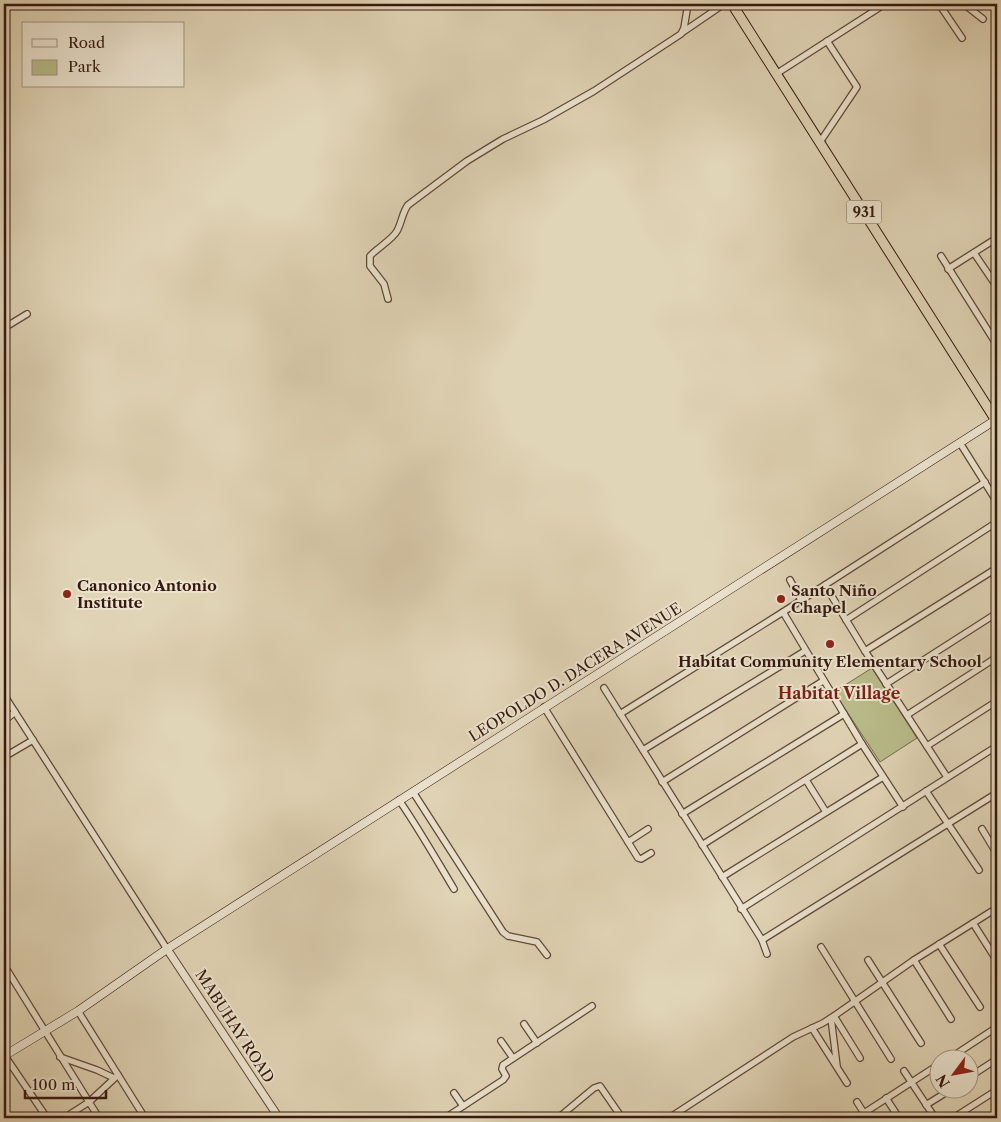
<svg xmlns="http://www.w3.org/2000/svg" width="1001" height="1122" font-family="'Libre Caslon Text',serif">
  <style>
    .green { fill: #b9bc8a; stroke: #776a4c }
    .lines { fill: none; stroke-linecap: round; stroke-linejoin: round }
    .minor-casing { stroke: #604839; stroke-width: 8 }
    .tertiary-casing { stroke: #604839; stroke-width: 9 }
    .secondary-casing { stroke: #35190f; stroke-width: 9 }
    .trunk-casing { stroke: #35190f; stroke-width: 11 }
    .minor { stroke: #ece4d0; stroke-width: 5.5 }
    .tertiary { stroke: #ece4d0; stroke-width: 7 }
    .secondary { stroke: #ece4d0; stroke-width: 8 }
    .trunk { stroke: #e1d5b7; stroke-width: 9 }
    .poi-dot { fill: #8f2418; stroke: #ece4d0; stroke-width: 2 }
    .labels { text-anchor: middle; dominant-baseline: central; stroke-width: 4; stroke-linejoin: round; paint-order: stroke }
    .shield { fill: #ece4d0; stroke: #6c5649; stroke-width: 1 }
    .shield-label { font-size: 14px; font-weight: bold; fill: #35190f }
    .poi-label { font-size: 15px; font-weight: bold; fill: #35190f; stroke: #ece4d0; text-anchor: start }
    .street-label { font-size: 15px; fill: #35190f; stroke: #ece4d0 }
    .neighbourhood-label { font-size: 16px; font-weight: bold; fill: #7a1f14; stroke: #ece4d0 }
  </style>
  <rect width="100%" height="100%" fill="#e1d5b7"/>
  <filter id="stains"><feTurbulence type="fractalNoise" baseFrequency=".004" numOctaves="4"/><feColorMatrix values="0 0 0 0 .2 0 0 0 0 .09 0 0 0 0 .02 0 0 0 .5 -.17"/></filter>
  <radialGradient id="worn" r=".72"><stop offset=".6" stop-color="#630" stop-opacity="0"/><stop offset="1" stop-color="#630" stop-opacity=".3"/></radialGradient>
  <!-- green -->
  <polygon class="green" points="872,668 917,738 880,762 834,692"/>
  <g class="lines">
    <defs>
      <g id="minor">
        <polyline points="939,4 962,38"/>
        <polyline points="964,4 983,19"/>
        <polyline points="683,32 724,4"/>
        <polyline points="776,74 885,4"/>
        <polyline points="820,142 857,87 827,41"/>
        <polyline points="974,253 997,287"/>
        <polyline points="941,256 997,345"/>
        <polyline points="948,269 997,238"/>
        <path d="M388,299L384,284L370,266V256C376,249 393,239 397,231C402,222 402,213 408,205L467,161L503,139L543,120L594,91L681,34L684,28L688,4"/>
        <polyline points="4,328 27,314"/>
        <polyline points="960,443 997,502"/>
        <polyline points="790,580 801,600"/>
        <polyline points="825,585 865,651 947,777"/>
        <polyline points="783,612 862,744 903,807"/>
        <polyline points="846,620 997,522"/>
        <polyline points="865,651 997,568"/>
        <polyline points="886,684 997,613"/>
        <polyline points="604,688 762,940 767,954"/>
        <polyline points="4,695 167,949"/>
        <polyline points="544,707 638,858 641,859 651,853"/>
        <polyline points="620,714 783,612 985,482"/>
        <polyline points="907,715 997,657"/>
        <polyline points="4,721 15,712"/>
        <polyline points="927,746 997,701"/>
        <polyline points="643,750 805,651"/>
        <polyline points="4,757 33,740"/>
        <polyline points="806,780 826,812"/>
        <polyline points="662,782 823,681"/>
        <polyline points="926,791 979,870"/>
        <polyline points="413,792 503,932 508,936 537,942 547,955"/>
        <path d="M399,800C419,829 436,859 454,889"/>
        <polyline points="682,814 844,714"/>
        <polyline points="982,829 997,854"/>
        <polyline points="628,842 648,829"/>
        <polyline points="702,845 862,744"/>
        <polyline points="722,877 883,777"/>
        <polyline points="741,909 997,746"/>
        <polyline points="973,923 997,961"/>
        <polyline points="762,940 997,793"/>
        <polyline points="939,944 980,1007"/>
        <polyline points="821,947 891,1059"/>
        <polyline points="868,960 921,1043"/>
        <polyline points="914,960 951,1019"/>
        <polyline points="4,965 99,1118"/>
        <polyline points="78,1011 145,1118"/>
        <polyline points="834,1016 860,1058"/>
        <polyline points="831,1018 837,1066"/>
        <polyline points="524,1024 537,1043"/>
        <polyline points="812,1028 847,1083"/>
        <polyline points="501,1041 513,1058"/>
        <polyline points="5,1056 47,1118"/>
        <polyline points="60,1057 97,1070 114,1078"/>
        <polyline points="947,1060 997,1027"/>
        <polyline points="904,1071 935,1118"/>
        <polyline points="968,1078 997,1059"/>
        <polyline points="454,1093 463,1106"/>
        <polyline points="886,1098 899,1118"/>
        <polyline points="857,1102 867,1118"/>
        <polyline points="926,1105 950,1090"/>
        <polyline points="864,1113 938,1065"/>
        <polyline points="64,1118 89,1102 118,1075"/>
        <polyline points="445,1118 503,1080 506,1076 502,1069 503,1065 592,1006"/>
        <polyline points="558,1118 594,1088 600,1086 622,1118"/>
        <polyline points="669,1118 793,1037 823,1023 834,1016 914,960 997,908"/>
        <polyline points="953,1118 997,1090"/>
      </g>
      <polyline id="tertiary" points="167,949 279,1118"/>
      <polyline id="secondary" points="4,1056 78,1011 167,949 997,419"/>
      <polyline id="trunk" points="732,4 997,422"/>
    </defs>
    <!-- minor casing -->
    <use href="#minor" class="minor-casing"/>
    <!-- tertiary casing -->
    <use href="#tertiary" class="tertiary-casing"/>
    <!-- secondary casing -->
    <use href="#secondary" class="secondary-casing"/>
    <!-- trunk casing -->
    <use href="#trunk" class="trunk-casing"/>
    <!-- minor -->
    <use href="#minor" class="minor"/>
    <!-- tertiary -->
    <use href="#tertiary" class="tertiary"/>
    <!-- secondary -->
    <use href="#secondary" class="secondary"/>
    <!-- trunk -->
    <use href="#trunk" class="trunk"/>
  </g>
  <!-- markers -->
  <g class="poi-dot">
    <circle cx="67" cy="594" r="5"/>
    <circle cx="781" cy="599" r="5"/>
    <circle cx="830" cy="644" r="5"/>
  </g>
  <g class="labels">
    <!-- shield labels -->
    <rect class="shield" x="846.5" y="200.5" width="35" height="23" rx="4"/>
    <g class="shield-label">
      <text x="864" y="212">931</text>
    </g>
    <!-- poi labels -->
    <g class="poi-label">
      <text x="77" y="585">Canonico Antonio<tspan x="77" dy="17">Institute</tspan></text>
      <text x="791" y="590">Santo Niño<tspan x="791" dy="17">Chapel</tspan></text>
      <text x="830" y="661" text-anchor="middle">Habitat Community Elementary School</text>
    </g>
    <!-- street labels -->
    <g class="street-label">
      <text transform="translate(575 672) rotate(-32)">LEOPOLDO D. DACERA AVENUE</text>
      <text transform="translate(235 1026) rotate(57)">MABUHAY ROAD</text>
    </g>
    <!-- neighbourhood labels -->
    <g class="neighbourhood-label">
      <text x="839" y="693">Habitat Village</text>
    </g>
  </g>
  <!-- margin -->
  <rect width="1001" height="1122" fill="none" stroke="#e1d5b7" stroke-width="20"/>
  <rect x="5" y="5" width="991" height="1112" fill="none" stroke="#35190f" stroke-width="2.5"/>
  <rect x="10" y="10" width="981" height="1102" fill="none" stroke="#35190f"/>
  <!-- legend -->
  <rect x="22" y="22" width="162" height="65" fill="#ece4d0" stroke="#a39383"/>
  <rect x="32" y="39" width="25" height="8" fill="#ece4d0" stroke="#a39383"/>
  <text x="68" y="48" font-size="15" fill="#35190f">Road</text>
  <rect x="32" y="60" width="25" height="15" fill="#b9bc8a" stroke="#a39383"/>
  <text x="68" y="72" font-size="15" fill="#35190f">Park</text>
  <!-- north arrow -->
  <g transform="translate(954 1074) rotate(238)"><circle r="24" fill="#ece4d0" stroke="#a39383"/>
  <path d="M0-4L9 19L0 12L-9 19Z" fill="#8f2418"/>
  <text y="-8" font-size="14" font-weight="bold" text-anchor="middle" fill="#35190f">N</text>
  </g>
  <!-- scale -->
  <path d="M25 1090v8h81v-8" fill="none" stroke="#35190f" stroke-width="2.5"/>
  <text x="32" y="1090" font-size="15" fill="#35190f" stroke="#ece4d0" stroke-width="4" paint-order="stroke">100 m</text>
  <rect width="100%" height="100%" filter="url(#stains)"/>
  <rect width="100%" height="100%" fill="url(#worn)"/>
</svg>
